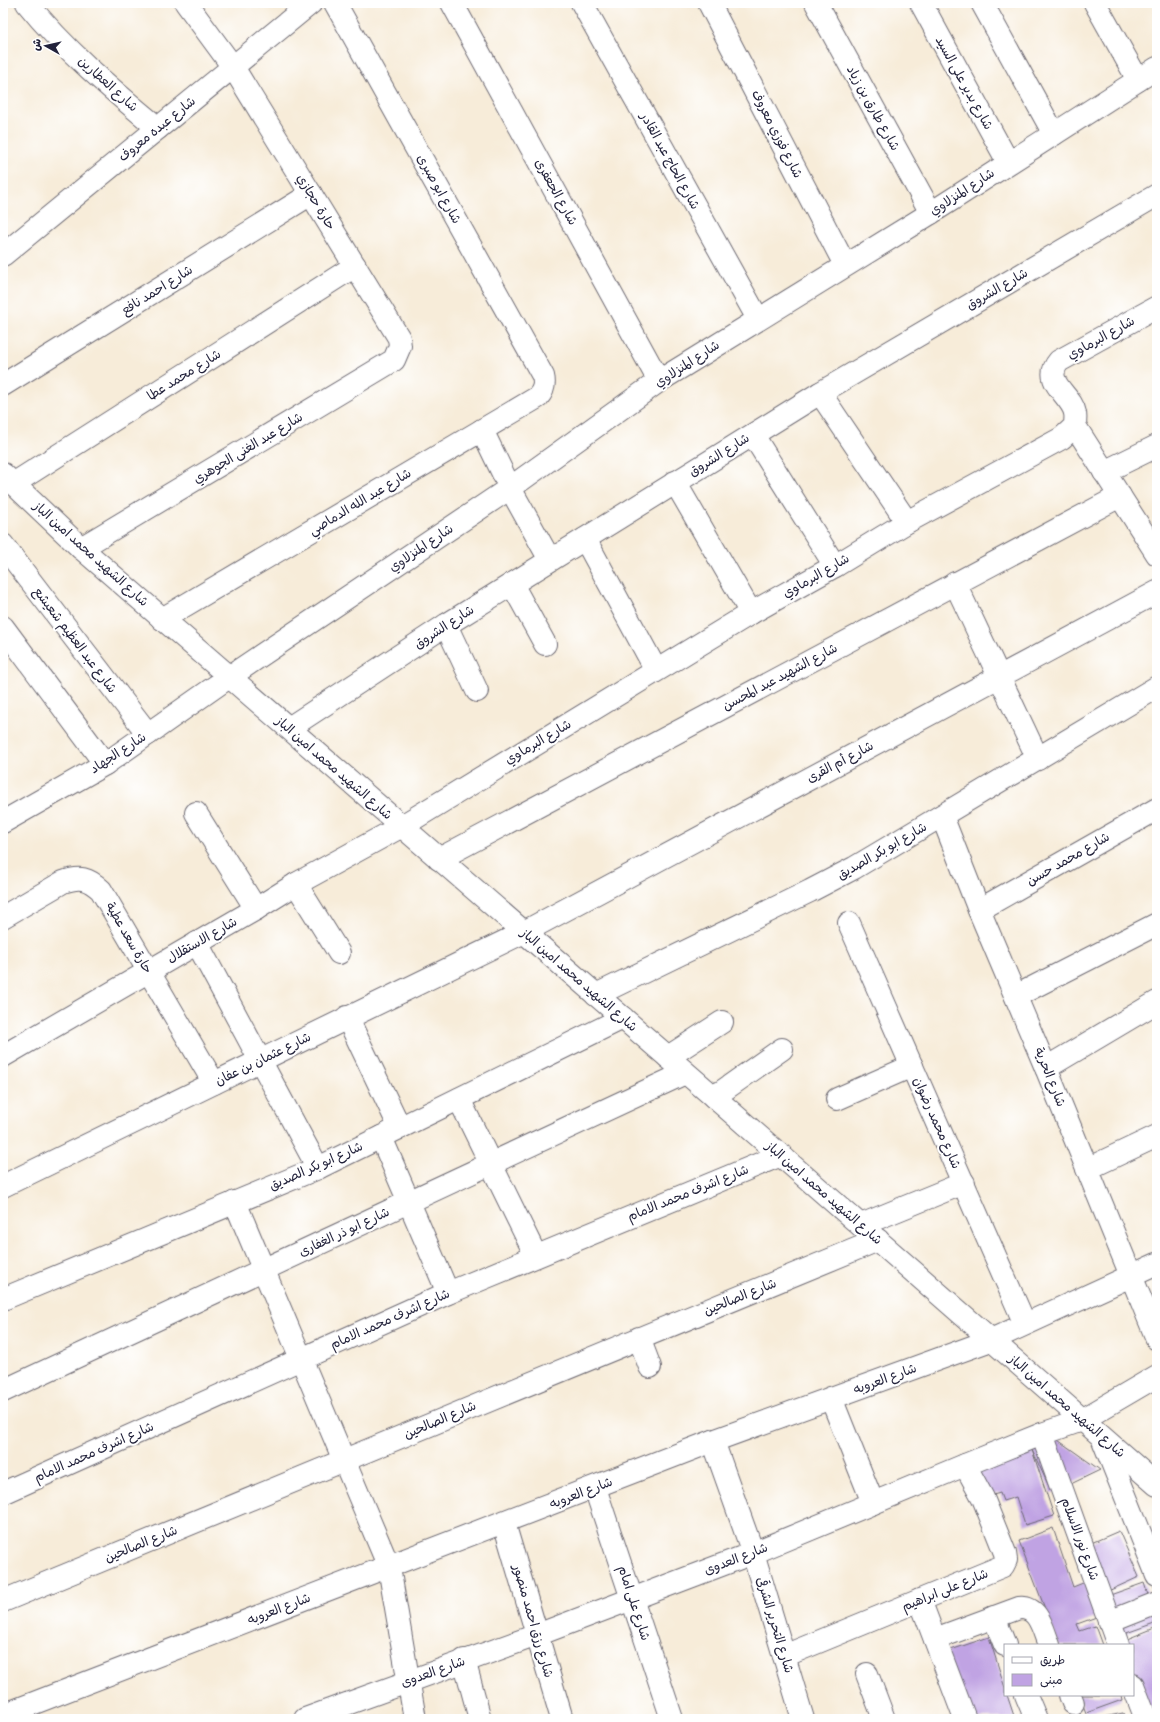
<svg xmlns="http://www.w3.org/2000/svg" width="1160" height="1722" font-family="Pangolin,'Playpen Sans Arabic',sans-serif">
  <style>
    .building { fill: #c0a3e3 }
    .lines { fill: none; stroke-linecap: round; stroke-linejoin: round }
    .minor-casing { stroke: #6d6972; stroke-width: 24 }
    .minor { stroke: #fff; stroke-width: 22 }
    .labels { text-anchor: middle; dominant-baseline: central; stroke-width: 4; stroke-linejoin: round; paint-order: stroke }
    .street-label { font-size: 13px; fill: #22223b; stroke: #fff }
  </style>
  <rect width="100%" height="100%" fill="#fff"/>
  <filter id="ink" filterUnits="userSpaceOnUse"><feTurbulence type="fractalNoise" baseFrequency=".025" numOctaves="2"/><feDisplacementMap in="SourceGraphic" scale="8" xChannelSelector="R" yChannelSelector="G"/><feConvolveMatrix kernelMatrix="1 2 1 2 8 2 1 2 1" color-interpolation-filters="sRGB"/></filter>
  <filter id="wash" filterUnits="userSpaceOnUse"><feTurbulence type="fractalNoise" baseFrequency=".012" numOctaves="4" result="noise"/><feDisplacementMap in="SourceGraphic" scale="16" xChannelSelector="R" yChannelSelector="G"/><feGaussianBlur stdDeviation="0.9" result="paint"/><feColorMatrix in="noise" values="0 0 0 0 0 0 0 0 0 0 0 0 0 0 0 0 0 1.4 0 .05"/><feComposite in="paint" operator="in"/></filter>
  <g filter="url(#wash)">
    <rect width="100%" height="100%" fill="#f7ecd9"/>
    <g id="blocks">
      <!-- building -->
      <g class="building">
        <polygon points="1055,1438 1100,1470 1052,1493 1032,1450"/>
        <polygon points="1032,1450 1054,1516 1025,1525 1016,1497 1003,1501 1000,1493 983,1498 973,1469"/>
        <polygon points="1053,1528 1073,1587 1088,1581 1075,1550 1119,1531 1139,1577 1095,1597 1096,1600 1144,1583 1157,1622 1107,1640 1102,1615 1077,1624 1080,1631 1095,1626 1102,1645 1059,1645 1019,1541"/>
        <polygon points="1157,1627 1157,1719 1146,1719 1133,1685 1133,1645 1118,1645 1117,1643"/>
        <polygon points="989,1637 1005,1688 1005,1695 1007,1695 1015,1719 958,1719 936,1655"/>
        <polygon points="1079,1695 1121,1695 1122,1700 1086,1713"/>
        <polygon points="1123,1713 1125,1719 1101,1719 1100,1718"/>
      </g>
    </g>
  </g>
  <g filter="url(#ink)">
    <use href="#blocks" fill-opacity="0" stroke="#6d6972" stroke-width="1"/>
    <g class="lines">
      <defs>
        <g id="minor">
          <path d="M27,3C64,49 112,90 158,128"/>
          <polyline points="452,3 659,381"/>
          <polyline points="582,3 758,319"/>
          <polyline points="709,3 845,265"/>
          <polyline points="816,3 931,213"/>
          <polyline points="921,3 1008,162"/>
          <polyline points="982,3 1054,134"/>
          <polyline points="1095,3 1138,80"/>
          <polyline points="3,255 311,3"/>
          <polyline points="3,385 311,194"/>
          <polyline points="820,393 907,522"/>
          <polyline points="1075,426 1157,554"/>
          <polyline points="482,430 510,488 550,560"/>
          <polyline points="753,435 835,566"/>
          <polyline points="1104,472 1157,446"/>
          <polyline points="3,474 81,548 714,1097 1157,1485"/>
          <polyline points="675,482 751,613"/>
          <polyline points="13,484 355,266"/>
          <polyline points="585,539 656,670"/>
          <polyline points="3,545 148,734"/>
          <polyline points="81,548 394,360 400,346 399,338 233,67 186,3"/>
          <polyline points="955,583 1038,759"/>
          <polyline points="512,584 545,644"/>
          <path d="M162,619L538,397C544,390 545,384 543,376L335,3"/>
          <polyline points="446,625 477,691"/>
          <polyline points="3,627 105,764"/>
          <polyline points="289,728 446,625 820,393 1157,195"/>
          <polyline points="196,813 256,909"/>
          <polyline points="942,816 979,910 1046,1068 1157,1339"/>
          <polyline points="3,822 105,764 229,677 510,488 659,381 931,213 1157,68"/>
          <polyline points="439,859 1120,496"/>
          <polyline points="296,884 339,953"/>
          <polyline points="979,910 1157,809"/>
          <path d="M3,917L63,882C80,876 88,878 101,890L214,1083"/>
          <polyline points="849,923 1025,1324"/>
          <polyline points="197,943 318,1168"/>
          <polyline points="596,995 810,891 854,868 1157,687"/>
          <polyline points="1016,996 1157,924"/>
          <polyline points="347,1017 400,1128"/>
          <path d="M3,1056L256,909L296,884L402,826L751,613L835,566L907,522L1062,438L1075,426C1075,422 1076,417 1075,413C1072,395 1041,382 1059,361L1157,307"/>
          <polyline points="668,1057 722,1022"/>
          <polyline points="1046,1068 1157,1002"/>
          <polyline points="714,1097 782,1049"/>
          <polyline points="459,1099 536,1256"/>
          <polyline points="837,1099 912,1066"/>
          <polyline points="381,1137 448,1293"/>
          <polyline points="1087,1169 1157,1136"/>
          <polyline points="3,1186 524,932 1157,592"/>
          <polyline points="235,1202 389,1567 415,1719"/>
          <polyline points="861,1225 964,1183"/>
          <polyline points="3,1299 318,1168 623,1018"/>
          <polyline points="639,1338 650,1367"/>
          <polyline points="3,1391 685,1073"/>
          <polyline points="831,1398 873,1503"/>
          <polyline points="1042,1434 1118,1645"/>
          <polyline points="1103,1440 1157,1575"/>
          <polyline points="713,1441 753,1553 803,1719"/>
          <polyline points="595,1488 672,1719"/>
          <polyline points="3,1493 448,1293 781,1155"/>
          <polyline points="504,1523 562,1719"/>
          <polyline points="920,1600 965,1719"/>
          <polyline points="3,1601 878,1240"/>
          <polyline points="994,1617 1005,1645"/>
          <polyline points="1109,1622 1157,1603"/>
          <path d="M935,1639L1019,1608C1039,1606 1043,1630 1049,1645"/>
          <polyline points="784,1656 1003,1566 1006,1560 1005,1553 983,1498 965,1465"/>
          <polyline points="464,1660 480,1719"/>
          <polyline points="867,1674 884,1719"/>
          <polyline points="1133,1685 1146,1719"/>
          <polyline points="1026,1695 1036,1719"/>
          <polyline points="1070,1695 1073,1703"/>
          <polyline points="3,1715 713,1441 991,1340 1157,1264"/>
          <polyline points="305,1719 537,1635 753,1553 965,1465 1042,1434 1082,1420 1157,1376"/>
        </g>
      </defs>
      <!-- minor casing -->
      <use href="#minor" class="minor-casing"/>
      <!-- minor -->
      <use href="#minor" class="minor"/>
    </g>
  </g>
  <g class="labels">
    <!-- street labels -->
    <g class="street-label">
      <text transform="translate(964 83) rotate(61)">شارع بدير على السيد</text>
      <text transform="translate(108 84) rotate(42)">شارع العطارين</text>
      <text transform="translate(873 108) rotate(61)">شارع طارق بن زياد</text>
      <text transform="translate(157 129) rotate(-39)">شارع عبده معروف</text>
      <text transform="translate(777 134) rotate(63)">شارع فوزي معروف</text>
      <text transform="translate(670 161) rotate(61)">شارع الحاج عبد القادر</text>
      <text transform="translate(439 189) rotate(61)">شارع ابو صبرى</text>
      <text transform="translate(556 192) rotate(61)">شارع الجعفرى</text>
      <text transform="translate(962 192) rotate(-33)">شارع المنزلاوي</text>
      <text transform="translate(316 202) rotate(59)">حارة حجازي</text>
      <text transform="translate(997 289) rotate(-30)">شارع الشروق</text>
      <text transform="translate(157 290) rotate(-32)">شارع احمد نافع</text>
      <text transform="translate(1101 338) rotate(-29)">شارع البرماوي</text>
      <text transform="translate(687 364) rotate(-33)">شارع المنزلاوي</text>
      <text transform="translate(184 375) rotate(-32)">شارع محمد عطا</text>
      <text transform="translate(248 448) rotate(-31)">شارع عبد الغنى الجوهري</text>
      <text transform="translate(719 455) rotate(-32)">شارع الشروق</text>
      <text transform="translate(360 502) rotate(-31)">شارع عبد الله الدماصي</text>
      <text transform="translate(421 548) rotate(-34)">شارع المنزلاوي</text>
      <text transform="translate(91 554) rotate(42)">شارع الشهيد محمد امين الباز</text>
      <text transform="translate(816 576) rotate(-30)">شارع البرماوي</text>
      <text transform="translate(444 627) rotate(-33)">شارع الشروق</text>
      <text transform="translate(75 640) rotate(53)">شارع عبد العظيم شعيشع</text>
      <text transform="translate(780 677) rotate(-28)">شارع الشهيد عبد المحسن</text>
      <text transform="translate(538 742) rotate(-31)">شارع البرماوي</text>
      <text transform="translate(118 753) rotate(-33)">شارع الجهاد</text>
      <text transform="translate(840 762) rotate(-28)">شارع أم القرى</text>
      <text transform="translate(334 768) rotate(41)">شارع الشهيد محمد امين الباز</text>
      <text transform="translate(882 851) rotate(-30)">شارع ابو بكر الصديق</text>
      <text transform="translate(1068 859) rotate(-30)">شارع محمد حسن</text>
      <text transform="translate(129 938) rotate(60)">حارة سعد عطية</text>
      <text transform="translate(202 940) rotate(-30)">شارع الاستقلال</text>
      <text transform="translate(579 980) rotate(41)">شارع الشهيد محمد امين الباز</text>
      <text transform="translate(263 1059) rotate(-26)">شارع عثمان بن عفان</text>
      <text transform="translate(1050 1077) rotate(68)">شارع الحرية</text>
      <text transform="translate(937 1123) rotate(66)">شارع محمد رضوان</text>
      <text transform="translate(316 1166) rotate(-24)">شارع ابو بكر الصديق</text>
      <text transform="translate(688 1193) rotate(-22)">شارع اشرف محمد الامام</text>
      <text transform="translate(824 1193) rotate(41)">شارع الشهيد محمد امين الباز</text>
      <text transform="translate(344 1232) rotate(-25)">شارع ابو ذر الغفارى</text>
      <text transform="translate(740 1297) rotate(-22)">شارع الصالحين</text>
      <text transform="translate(390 1319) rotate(-24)">شارع اشرف محمد الامام</text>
      <text transform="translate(885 1379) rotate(-20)">شارع العروبه</text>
      <text transform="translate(1067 1406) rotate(41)">شارع الشهيد محمد امين الباز</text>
      <text transform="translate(440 1420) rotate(-23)">شارع الصالحين</text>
      <text transform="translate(94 1452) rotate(-24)">شارع اشرف محمد الامام</text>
      <text transform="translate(581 1493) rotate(-21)">شارع العروبه</text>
      <text transform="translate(1080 1539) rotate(70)">شارع نور الاسلام</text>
      <text transform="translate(141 1544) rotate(-22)">شارع الصالحين</text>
      <text transform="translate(736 1559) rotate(-21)">شارع العدوى</text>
      <text transform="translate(945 1590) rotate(-22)">شارع على ابراهيم</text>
      <text transform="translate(634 1603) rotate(72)">شارع على امام</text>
      <text transform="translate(279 1609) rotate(-21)">شارع العروبه</text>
      <text transform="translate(533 1621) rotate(74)">شارع رزق احمد منصور</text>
      <text transform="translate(775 1625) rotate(73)">شارع التحرير الشرقى</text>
      <text transform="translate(433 1672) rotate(-20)">شارع العدوى</text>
    </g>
  </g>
  <!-- margin -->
  <rect width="1160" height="1722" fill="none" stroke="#fff" stroke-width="16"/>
  <!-- legend -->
  <rect x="1004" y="1644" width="130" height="52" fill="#ffffff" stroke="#a7a7b1"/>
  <rect x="1012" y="1657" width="20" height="6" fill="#ffffff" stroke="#a7a7b1"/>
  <text x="1040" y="1664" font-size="12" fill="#22223b">طريق</text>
  <rect x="1012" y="1674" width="20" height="12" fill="#c0a3e3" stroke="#a7a7b1"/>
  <text x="1040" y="1684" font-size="12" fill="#22223b">مبنى</text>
  <!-- north arrow -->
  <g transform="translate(46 46) rotate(278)" stroke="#ffffff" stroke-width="3" paint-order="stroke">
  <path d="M0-3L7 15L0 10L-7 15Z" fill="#22223b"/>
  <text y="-6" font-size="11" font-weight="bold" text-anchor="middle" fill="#22223b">ش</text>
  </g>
</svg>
